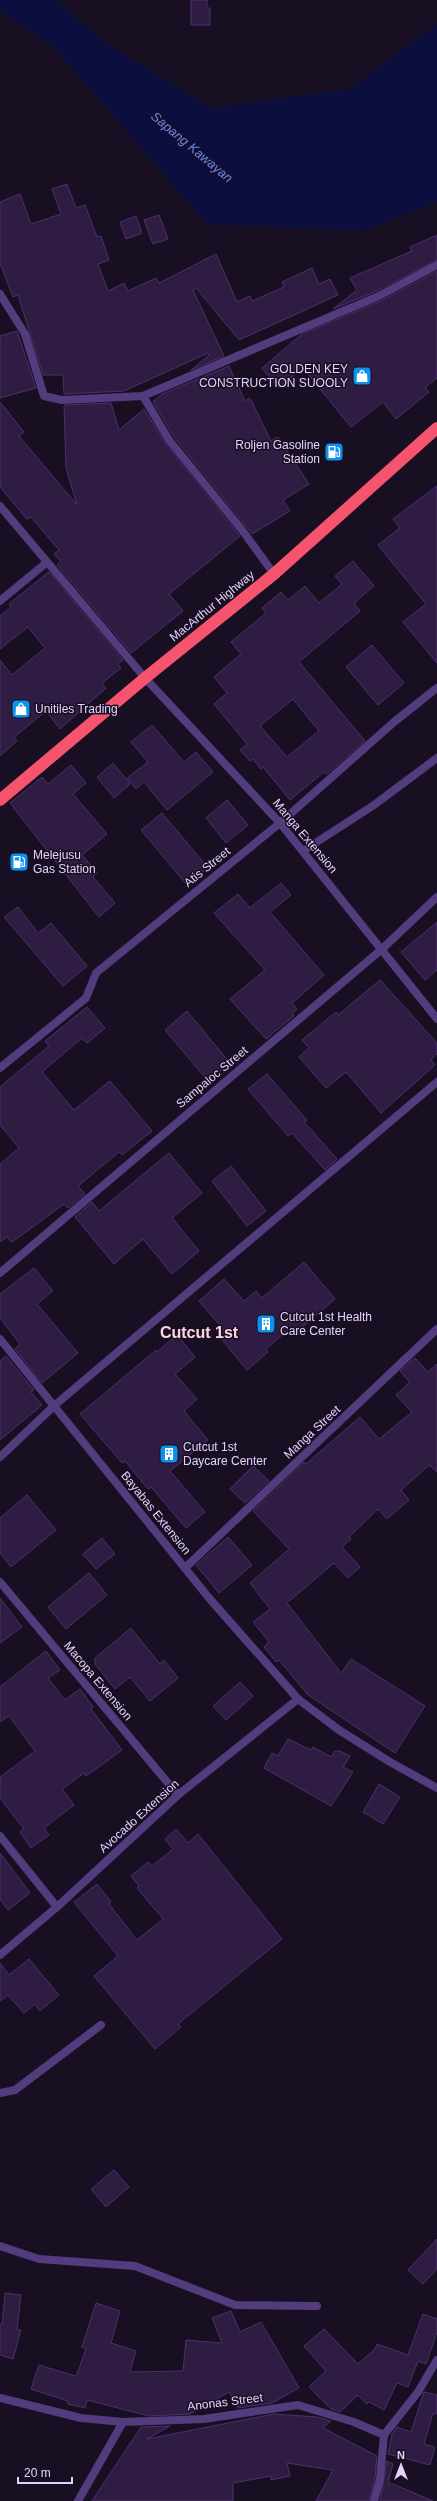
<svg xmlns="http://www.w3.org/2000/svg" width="437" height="2501" font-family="Arial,sans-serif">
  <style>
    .water { fill: #0c0f3d }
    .building { fill: #2f1c42; stroke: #4e2f6d; fill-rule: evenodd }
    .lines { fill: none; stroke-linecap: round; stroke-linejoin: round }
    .street { stroke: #533c7e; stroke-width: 8 }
    .highway { stroke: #f6536f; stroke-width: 12 }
    .labels { text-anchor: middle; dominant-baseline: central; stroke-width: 3; stroke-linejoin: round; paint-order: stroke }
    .poi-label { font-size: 12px; fill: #e4d2fd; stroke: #180f22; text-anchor: start }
    .street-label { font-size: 12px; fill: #e4d2fd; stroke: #180f22 }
    .water-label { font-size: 13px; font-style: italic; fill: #6687f7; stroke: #180f22 }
    .district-label { font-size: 16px; font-weight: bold; fill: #fdd4e1; stroke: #180f22 }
  </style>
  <rect width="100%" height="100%" fill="#180f22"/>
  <!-- water -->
  <polygon class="water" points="0,0 56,0 101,40 211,108 350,89 437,24 437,202 365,231 207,224 54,47 0,11"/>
  <!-- building -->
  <g class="building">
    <polygon points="191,0 207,0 207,8 210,8 210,25 191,25"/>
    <polygon points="67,184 76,208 85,205 97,237 101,236 109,260 98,264 108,291 124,283 128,291 156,278 159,283 216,254 237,302 250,296 252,301 284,287 282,282 312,268 319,284 330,279 338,295 239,340 196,288 193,290 224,356 191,370 209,355 208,353 124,391 64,394 63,375 43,375 18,295 13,297 0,263 0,202 20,194 31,224 61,214 52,189"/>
    <polygon points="159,215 168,239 153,244 144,220"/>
    <polygon points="136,216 142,233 126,239 120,222"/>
    <polygon points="437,235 437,260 377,291 333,309 357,290 350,278 412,251 410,247"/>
    <polygon points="437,271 437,378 425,388 429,392 396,419 383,402 351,427 303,368 278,388 262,368 302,334 381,301"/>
    <polygon points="17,331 36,388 0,398 0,336"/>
    <polygon points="229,366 245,401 250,398 271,441 278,437 309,484 283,500 290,511 252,534 174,437 153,402 162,394"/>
    <polygon points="0,402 24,432 19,436 77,505 66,468 64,405 111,403 119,430 144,409 165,443 240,536 169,594 183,611 131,653 57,565 61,562 54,554 59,550 31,517 27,519 0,487"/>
    <polygon points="437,486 437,663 403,622 426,604 378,545 400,528 393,519"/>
    <path d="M353,561L374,586L354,603L360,611L299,662L365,741L327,774L324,772L290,800L263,767L261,769L253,759L250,761L240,750L247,744L214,704L227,693L214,677L241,654L231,642L266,613L262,608L281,592L288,600L305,586L319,603L342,584L335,576ZM293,699L319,731L287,757L260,726Z"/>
    <polygon points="49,572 123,660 118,664 121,668 102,683 106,688 60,729 46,711 14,737 17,741 0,756 0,660 12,675 45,648 28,627 0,649 0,616 11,607 9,604"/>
    <polygon points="372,645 404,683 378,705 346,667"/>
    <polygon points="152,725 184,762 196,752 213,772 167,810 144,782 136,789 127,778 148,762 131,742"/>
    <polygon points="113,763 130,784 114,798 97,777"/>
    <polygon points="71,765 86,783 73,794 107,834 82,855 97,873 93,877 115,903 99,917 10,803 42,777 48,784"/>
    <polygon points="227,800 248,825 226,843 206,818"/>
    <polygon points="162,813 208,868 187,885 141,830"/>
    <polygon points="281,883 291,895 270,912 324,975 292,1003 297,1009 292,1013 294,1016 266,1039 230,999 265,970 214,913 238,894 250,908"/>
    <polygon points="18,907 38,933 51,923 87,966 63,986 4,917"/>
    <polygon points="437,922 437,970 425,980 401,952"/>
    <polygon points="380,980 437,1043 437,1054 431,1060 435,1065 381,1113 346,1072 326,1088 299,1057 309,1048 302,1040 336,1012 338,1015"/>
    <polygon points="87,1007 105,1028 87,1043 82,1038 42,1072 74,1110 110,1081 152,1131 122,1155 119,1152 78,1186 85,1194 68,1208 64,1204 12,1242 7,1237 0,1242 0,1164 19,1148 0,1125 0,1087 49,1046 45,1041"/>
    <polygon points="187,1011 230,1063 208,1081 165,1030"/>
    <polygon points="267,1074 307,1120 304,1122 337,1159 325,1170 292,1133 288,1136 248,1089"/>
    <polygon points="169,1153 202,1193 172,1218 199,1251 172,1274 143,1239 114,1264 75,1217 92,1202 99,1211"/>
    <polygon points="231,1166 266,1211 247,1226 212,1181"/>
    <polygon points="304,1262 335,1299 295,1333 291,1327 266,1349 268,1352 247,1370 218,1335 224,1330 199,1301 224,1279 244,1301 256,1291 262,1298"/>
    <polygon points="34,1268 53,1291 37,1304 78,1353 42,1383 15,1349 20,1344 0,1318 0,1294"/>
    <polygon points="177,1335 195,1357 175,1374 197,1399 184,1411 208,1440 170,1471 205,1512 186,1528 151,1487 148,1489 125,1461 122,1463 80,1414 156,1350 157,1352"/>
    <polygon points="6,1356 34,1390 31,1392 42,1405 0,1440 0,1361"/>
    <polygon points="415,1358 428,1372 437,1364 437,1472 429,1465 401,1490 409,1500 387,1519 378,1509 349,1537 351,1539 342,1547 360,1567 348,1578 334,1563 287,1603 341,1673 351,1659 425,1706 395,1753 308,1695 279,1660 276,1662 264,1647 269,1642 253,1622 270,1609 250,1583 289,1549 253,1511 304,1462 306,1464 360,1417 379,1439 412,1412 396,1395 410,1382 400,1371"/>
    <polygon points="253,1466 269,1481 245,1503 230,1489"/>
    <polygon points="27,1495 56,1530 11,1567 0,1553 0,1518"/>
    <polygon points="228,1537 252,1565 219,1593 196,1565"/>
    <polygon points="102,1538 115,1554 96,1569 83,1554"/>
    <polygon points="89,1573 107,1595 66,1629 48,1607"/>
    <polygon points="0,1598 22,1627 0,1643"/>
    <polygon points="131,1628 160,1664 164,1660 178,1678 150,1701 130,1677 115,1689 95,1664 95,1658"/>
    <polygon points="46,1651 60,1670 48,1678 65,1700 80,1689 93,1707 91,1709 122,1750 86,1776 84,1773 62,1789 74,1805 44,1828 49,1835 31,1848 20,1832 24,1829 0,1798 0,1777 35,1751 9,1716 0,1722 0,1687"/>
    <polygon points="240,1682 253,1696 226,1720 213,1706"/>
    <polygon points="288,1739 311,1750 313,1747 331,1757 335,1751 340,1751 350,1756 343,1767 353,1772 331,1806 264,1768 272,1753 278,1756"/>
    <polygon points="379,1784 400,1797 383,1824 363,1812"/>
    <polygon points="176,1829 188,1843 198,1834 282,1939 178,2024 181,2027 155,2049 94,1976 118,1956 74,1902 97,1884 111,1902 109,1904 137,1940 163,1919 137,1888 139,1886 131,1876 148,1862 152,1866 173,1849 165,1839"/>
    <polygon points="0,1853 30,1893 8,1910 0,1899"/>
    <polygon points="29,1959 59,1995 40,2011 35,2004 24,2013 8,1995 0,2001 0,1963 9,1975"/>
    <polygon points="114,2170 129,2187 106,2207 91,2189"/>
    <polygon points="437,2239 437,2269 423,2284 408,2270"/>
    <polygon points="5,2293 21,2295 17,2329 21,2330 13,2359 0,2355 0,2324 2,2325"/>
    <polygon points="96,2303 120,2311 111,2343 136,2351 130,2372 183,2371 186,2340 222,2343 212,2318 231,2311 240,2332 261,2322 299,2388 272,2403 238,2408 229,2392 190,2414 149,2416 87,2400 85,2408 68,2404 68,2401 31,2389 39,2365 75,2376 77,2374 86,2349 82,2347"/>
    <polygon points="423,2314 437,2319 437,2332 426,2364 418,2361 408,2387 397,2383 384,2410 369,2402 367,2404 358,2395 340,2412 331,2409 309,2387 326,2371 304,2346 324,2329 358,2364 375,2349 377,2344 408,2355"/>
    <polygon points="424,2392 437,2395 437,2414 433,2413 424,2444 435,2447 430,2465 388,2454 392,2434 397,2427 411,2432"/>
    <polygon points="274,2414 317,2417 331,2421 323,2428 377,2456 375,2478 369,2501 316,2501 333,2470 287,2463 290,2476 271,2480 271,2476 233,2483 233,2501 92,2501 141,2427 170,2426 147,2439"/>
    <polygon points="387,2461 393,2464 388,2482 433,2501 380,2501"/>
  </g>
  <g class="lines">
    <!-- street -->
    <g class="street">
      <polyline points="0,294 25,334 44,396 62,400 143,396"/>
      <polyline points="0,506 145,678 280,823 437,1019"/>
      <polyline points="274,574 242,530 169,440 143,396 379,296 437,265"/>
      <polyline points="0,601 46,563"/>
      <polyline points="303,851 374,805 437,758"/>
      <polyline points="0,1068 86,998 96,973 280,823 394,722 437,688"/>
      <polyline points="0,1273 382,949 437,897"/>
      <polyline points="0,1339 209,1598 298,1699 339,1730 390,1762 437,1788"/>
      <polyline points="0,1457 55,1405 437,1082"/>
      <polyline points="185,1568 437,1329"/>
      <polyline points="0,1582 178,1795"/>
      <polyline points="0,1836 57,1907"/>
      <polyline points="0,1955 57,1907 178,1795 298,1699"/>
      <polyline points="0,2093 15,2090 101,2025"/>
      <polyline points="0,2246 39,2259 135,2266 235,2305 317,2306"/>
      <polyline points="0,2398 81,2418 123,2422 204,2419 298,2405 354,2422 384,2435 380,2479 374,2501"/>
      <polyline points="384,2435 418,2392 437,2360"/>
      <polyline points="78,2501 123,2422"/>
    </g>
    <!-- highway -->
    <polyline class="highway" points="0,800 145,678 274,574 437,428"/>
  </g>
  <!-- icons -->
  <defs>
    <symbol id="shop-square" viewBox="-11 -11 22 22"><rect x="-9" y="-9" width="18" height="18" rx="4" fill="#0c92ee" stroke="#180f22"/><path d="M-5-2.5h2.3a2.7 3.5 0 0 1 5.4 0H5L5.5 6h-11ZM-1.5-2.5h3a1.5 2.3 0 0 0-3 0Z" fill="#fff"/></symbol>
    <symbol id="fuel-square" viewBox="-11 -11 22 22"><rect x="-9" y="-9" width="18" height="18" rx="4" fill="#0c92ee" stroke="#180f22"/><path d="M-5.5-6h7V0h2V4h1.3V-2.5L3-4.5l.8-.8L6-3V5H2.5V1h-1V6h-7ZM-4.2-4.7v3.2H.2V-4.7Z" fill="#fff"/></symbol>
    <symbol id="building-square" viewBox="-11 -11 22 22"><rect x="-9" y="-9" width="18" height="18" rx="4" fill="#0c92ee" stroke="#180f22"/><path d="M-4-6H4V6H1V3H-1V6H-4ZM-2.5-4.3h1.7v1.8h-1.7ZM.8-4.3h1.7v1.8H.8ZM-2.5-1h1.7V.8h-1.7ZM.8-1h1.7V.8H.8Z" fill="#fff"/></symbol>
  </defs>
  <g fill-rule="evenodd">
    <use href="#shop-square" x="351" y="365" width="22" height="22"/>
    <use href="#fuel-square" x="323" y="441" width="22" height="22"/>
    <use href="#shop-square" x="10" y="698" width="22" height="22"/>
    <use href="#fuel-square" x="8" y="851" width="22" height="22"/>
    <use href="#building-square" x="255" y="1313" width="22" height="22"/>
    <use href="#building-square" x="158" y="1443" width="22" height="22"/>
  </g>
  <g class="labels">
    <!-- poi labels -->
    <g class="poi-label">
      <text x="348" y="369" text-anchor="end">GOLDEN KEY<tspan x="348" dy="14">CONSTRUCTION SUOOLY</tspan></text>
      <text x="320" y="445" text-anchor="end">Roljen Gasoline<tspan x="320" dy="14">Station</tspan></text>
      <text x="35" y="709">Unitiles Trading</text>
      <text x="33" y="855">Melejusu<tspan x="33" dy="14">Gas Station</tspan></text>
      <text x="280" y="1317">Cutcut 1st Health<tspan x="280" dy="14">Care Center</tspan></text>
      <text x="183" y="1447">Cutcut 1st<tspan x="183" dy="14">Daycare Center</tspan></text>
    </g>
    <!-- street labels -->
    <g class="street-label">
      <text transform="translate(212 606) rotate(-39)">MacArthur Highway</text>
      <text transform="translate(305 836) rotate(50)">Manga Extension</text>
      <text transform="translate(207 867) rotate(-39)">Atis Street</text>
      <text transform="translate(212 1077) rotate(-40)">Sampaloc Street</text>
      <text transform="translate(312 1432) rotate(-43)">Manga Street</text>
      <text transform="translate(156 1513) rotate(51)">Bayabas Extension</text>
      <text transform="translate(98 1681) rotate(50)">Macopa Extension</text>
      <text transform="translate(139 1816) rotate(-42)">Avocado Extension</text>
      <text transform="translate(225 2402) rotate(-7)">Anonas Street</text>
    </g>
    <!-- water labels -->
    <g class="water-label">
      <text transform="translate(192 147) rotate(40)">Sapang Kawayan</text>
    </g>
    <!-- district labels -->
    <g class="district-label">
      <text x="199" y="1332">Cutcut 1st</text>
    </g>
  </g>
  <!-- north arrow -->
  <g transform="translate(401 2465)" stroke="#180f22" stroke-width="3" paint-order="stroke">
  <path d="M0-3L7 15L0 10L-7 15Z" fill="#e4d2fd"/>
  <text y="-6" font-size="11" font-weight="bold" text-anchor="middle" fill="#e4d2fd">N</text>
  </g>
  <!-- scale -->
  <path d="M18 2477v6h54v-6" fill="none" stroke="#e4d2fd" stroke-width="2"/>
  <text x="24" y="2477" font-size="12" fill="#e4d2fd" stroke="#180f22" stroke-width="3" paint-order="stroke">20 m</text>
</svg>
